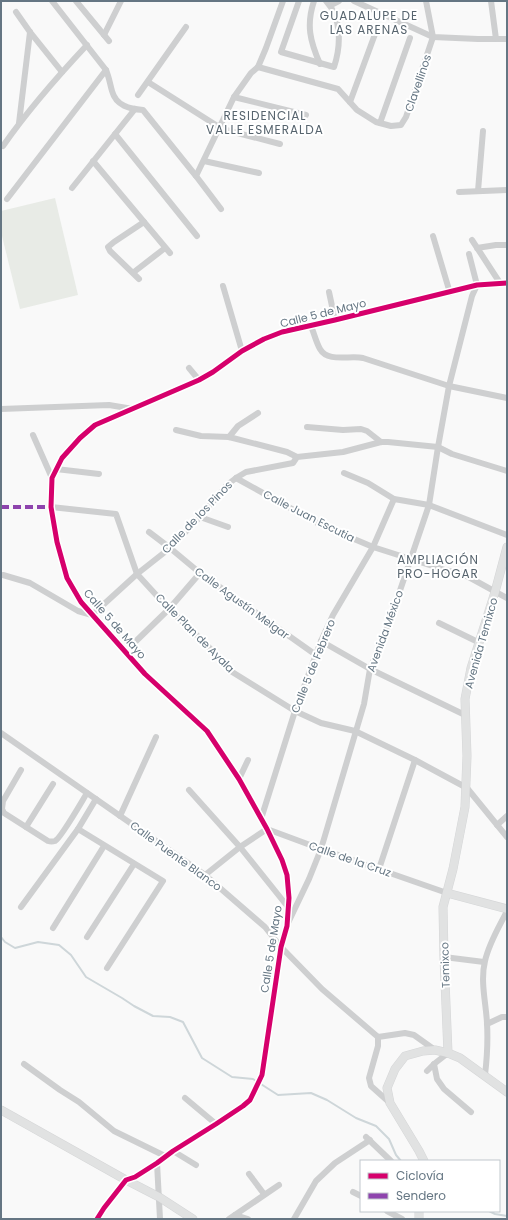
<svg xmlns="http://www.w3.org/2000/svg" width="508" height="1220" font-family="Poppins,sans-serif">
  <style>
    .green { fill: #e8ebe6 }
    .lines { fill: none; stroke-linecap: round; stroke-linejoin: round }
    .stream { stroke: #ced6d9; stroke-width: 2 }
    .major-casing { stroke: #d5d6d7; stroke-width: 9 }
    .minor { stroke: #cecfd0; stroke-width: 6 }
    .major { stroke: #e1e2e2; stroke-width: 8 }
    .quiet { stroke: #8e44ad; stroke-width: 4; stroke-dasharray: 8 4; stroke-linecap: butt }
    .cycleway-casing { stroke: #fff; stroke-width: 8 }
    .cycleway { stroke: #d6006c; stroke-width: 5 }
    .labels { text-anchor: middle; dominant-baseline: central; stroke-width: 4; stroke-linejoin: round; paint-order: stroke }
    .street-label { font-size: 11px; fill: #657683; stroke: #fff }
    .neighbourhood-label { font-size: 12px; letter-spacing: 1px; fill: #57646e; stroke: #fff }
  </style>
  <rect width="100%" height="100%" fill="#f9f9f9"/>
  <!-- green -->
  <polygon class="green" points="55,198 78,295 20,309 1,232 1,211"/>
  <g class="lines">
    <!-- stream -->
    <g class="stream">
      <polyline points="1,937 5,942 15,948 38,942 59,945 71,955 86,977 122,998 134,1006 153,1016 170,1017 183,1022 202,1058 232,1077 253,1079 278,1095 311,1093 327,1100 356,1118 376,1126 389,1139 396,1155 401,1161"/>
      <polyline points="489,1211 495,1214 507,1216"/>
    </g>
    <defs>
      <g id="major">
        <polyline points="447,893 507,909"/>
        <polyline points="448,1053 444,957 443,907 453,869 465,807 467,756 465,699 471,668 495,592 507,547"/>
        <polyline points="1,1110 126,1180 159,1197 193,1219"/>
        <polyline points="424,1161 419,1151 390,1103 387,1088 395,1069 405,1056 423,1051 435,1050 448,1053 460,1058 507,1092"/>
        <polyline points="419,1211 419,1219"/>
      </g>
    </defs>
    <!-- major casing -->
    <use href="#major" class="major-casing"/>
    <!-- minor -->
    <g class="minor">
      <path d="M52,1L106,70C109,77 110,84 112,91C116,106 130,109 143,110L196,176L221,209"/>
      <polyline points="76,1 109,41"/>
      <path d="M299,1L281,52L334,67C341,46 342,18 326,1"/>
      <path d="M314,1C306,25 310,41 320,64"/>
      <polyline points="354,1 433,37 478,39 507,39"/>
      <polyline points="491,1 496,39"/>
      <polyline points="331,5 339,1"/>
      <polyline points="16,12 30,32 62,72"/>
      <polyline points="104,35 121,1"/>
      <polyline points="258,67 338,89 357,110 376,122 391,126 401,125 406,117 433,37 426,1"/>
      <polyline points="258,67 266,48 283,1"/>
      <polyline points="148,82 219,127 226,130 280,144"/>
      <polyline points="138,95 186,27"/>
      <polyline points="234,97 306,115"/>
      <polyline points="350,102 378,26"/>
      <polyline points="19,123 30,32"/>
      <polyline points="380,123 410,38"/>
      <polyline points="115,134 197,236"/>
      <path d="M3,146C28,110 57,77 87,45"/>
      <polyline points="93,161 170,253"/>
      <polyline points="204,161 259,173"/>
      <polyline points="196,176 234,97 251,73 258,67"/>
      <polyline points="72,188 135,109"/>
      <polyline points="478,191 483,131"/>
      <polyline points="459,192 507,190"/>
      <polyline points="7,199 106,70"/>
      <polyline points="433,236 450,293"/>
      <polyline points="472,240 500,283"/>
      <polyline points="477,248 496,245 507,245"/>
      <polyline points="134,272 165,248"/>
      <polyline points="139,279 110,251 108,247 114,242 144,222"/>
      <polyline points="223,286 242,351"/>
      <polyline points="329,292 335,320"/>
      <path d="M311,326C314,333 316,342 320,349C328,363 350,355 363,358L449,386L507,398"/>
      <polyline points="189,368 199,380"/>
      <polyline points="1,409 109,405 133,409"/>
      <polyline points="307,427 343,430 361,429 367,431 381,442"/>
      <polyline points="176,430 201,436 229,437 287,452 297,457"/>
      <polyline points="33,435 52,478"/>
      <polyline points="229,437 238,426 258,413"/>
      <polyline points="56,469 99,474"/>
      <polyline points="344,473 368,483 394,499 429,505 507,535"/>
      <polyline points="236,478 321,525 373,547 445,570 465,575 507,598"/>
      <polyline points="51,507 116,514 137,574 169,609 206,644 229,670 295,711 321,723 355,731 415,760 467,788 507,837"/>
      <polyline points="200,517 228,527"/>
      <polyline points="149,532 170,548 200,573 316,655"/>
      <polyline points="3,575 30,583 78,611 92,615 137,574 170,548 200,517 227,485 236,478 246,472 293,463 297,457 343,452 381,442 388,442 438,447 452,454 507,471"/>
      <polyline points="439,623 480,643"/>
      <polyline points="321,641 370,669 465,715"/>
      <polyline points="133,644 169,609 200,573"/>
      <polyline points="1,733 205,875 265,927 281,947 322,989 378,1037 405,1033 414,1035 435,1050"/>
      <path d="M21,770L3,801L2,809L4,813L48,841C51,842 52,842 55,841C61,838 82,801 87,793"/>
      <polyline points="239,779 248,760"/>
      <polyline points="189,790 240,847 288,907"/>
      <polyline points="120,816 156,737"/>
      <polyline points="261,819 295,711 321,641 333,615 373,547 394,499"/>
      <polyline points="497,825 507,816"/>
      <polyline points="26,827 53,784"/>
      <polyline points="78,829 163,881 107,968"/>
      <polyline points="267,829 321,849 447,893"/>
      <polyline points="379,869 415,760"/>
      <polyline points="205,875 240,847 267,829"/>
      <polyline points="21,907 78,829 96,799"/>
      <polyline points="288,923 309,879 321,849 364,704 370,669 390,620 429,505 438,447 449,386 472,296 477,285 469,254"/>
      <polyline points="53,928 104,846"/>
      <polyline points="87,937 134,864"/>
      <polyline points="444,957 484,962"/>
      <polyline points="487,1024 502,1017 507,1017"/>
      <polyline points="378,1037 378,1046 369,1078 371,1086 390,1103"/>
      <polyline points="24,1064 60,1090 79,1102 114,1131 165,1156"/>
      <polyline points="434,1064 437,1079 444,1089 471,1112"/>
      <polyline points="427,1071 434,1064 448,1053"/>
      <path d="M485,1075C487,1058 488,1040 487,1023C486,1003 480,981 485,961C489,943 499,927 507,911"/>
      <polyline points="185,1098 216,1124"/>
      <polyline points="366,1137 391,1161"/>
      <polyline points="173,1151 196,1165"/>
      <polyline points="157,1163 160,1219"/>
      <polyline points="249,1174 264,1194"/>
      <polyline points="353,1192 361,1196"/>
      <polyline points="387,1211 402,1219"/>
      <polyline points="235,1215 248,1219"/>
      <polyline points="97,1219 104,1208 126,1180 135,1177 157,1163 173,1151 216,1124 243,1106 250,1100 262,1075 281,947 287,926 289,898 287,875 282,860 267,829 239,779 207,731 145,674 81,602 67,578 57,542 51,507 52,478 62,458 80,438 95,425 199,380 213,372 242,351 264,339 282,332 335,320 477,285 507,283"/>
      <polyline points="229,1219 279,1185"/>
      <polyline points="294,1219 316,1181 335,1163 370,1140"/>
    </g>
    <!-- major -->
    <use href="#major" class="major"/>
    <!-- quiet -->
    <polyline class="quiet" points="1,507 51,507"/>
    <defs>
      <polyline id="cycleway" points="97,1219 104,1208 126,1180 135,1177 157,1163 173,1151 216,1124 243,1106 250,1100 262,1075 281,947 287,926 289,898 287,875 282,860 267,829 239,779 207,731 145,674 81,602 67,578 57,542 51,507 52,478 62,458 80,438 95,425 199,380 213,372 242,351 264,339 282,332 335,320 477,285 507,283"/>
    </defs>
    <!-- cycleway casing -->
    <use href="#cycleway" class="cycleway-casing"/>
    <!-- cycleway -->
    <use href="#cycleway" class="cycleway"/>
  </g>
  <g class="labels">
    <!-- street labels -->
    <g class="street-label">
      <text transform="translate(418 83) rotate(-71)">Clavellinos</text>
      <text transform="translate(323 313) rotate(-14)">Calle 5 de Mayo</text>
      <text transform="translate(309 516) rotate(27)">Calle Juan Escutia</text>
      <text transform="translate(197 517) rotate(-46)">Calle de los Pinos</text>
      <text transform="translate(242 603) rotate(36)">Calle Agustín Melgar</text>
      <text transform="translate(115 624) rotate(49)">Calle 5 de Mayo</text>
      <text transform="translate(385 631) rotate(-70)">Avenida México</text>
      <text transform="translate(195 633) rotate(45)">Calle Plan de Ayala</text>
      <text transform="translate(481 643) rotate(-74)">Avenida Temixco</text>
      <text transform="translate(313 666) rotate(-68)">Calle 5 de Febrero</text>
      <text transform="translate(176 856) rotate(36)">Calle Puente Blanco</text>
      <text transform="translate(350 859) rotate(19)">Calle de la Cruz</text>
      <text transform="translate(271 949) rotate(-81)">Calle 5 de Mayo</text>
      <text transform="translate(445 965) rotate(-92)">Temixco</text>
    </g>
    <!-- neighbourhood labels -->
    <g class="neighbourhood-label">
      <text x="369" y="15">GUADALUPE DE<tspan x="369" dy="14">LAS ARENAS</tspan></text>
      <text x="265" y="115">RESIDENCIAL<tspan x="265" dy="14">VALLE ESMERALDA</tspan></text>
      <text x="438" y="559">AMPLIACIÓN<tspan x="438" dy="14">PRO-HOGAR</tspan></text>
    </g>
  </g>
  <!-- border -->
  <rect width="508" height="1220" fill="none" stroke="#657683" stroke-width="4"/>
  <!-- legend -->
  <rect x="360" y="1160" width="140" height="52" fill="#ffffff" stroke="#c1c8cd"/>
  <rect x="368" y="1173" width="20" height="6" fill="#d6006c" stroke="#c1c8cd"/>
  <text x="396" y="1180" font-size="12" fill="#657683">Ciclovía</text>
  <rect x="368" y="1193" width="20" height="6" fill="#8e44ad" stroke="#c1c8cd"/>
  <text x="396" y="1200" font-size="12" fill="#657683">Sendero</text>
</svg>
